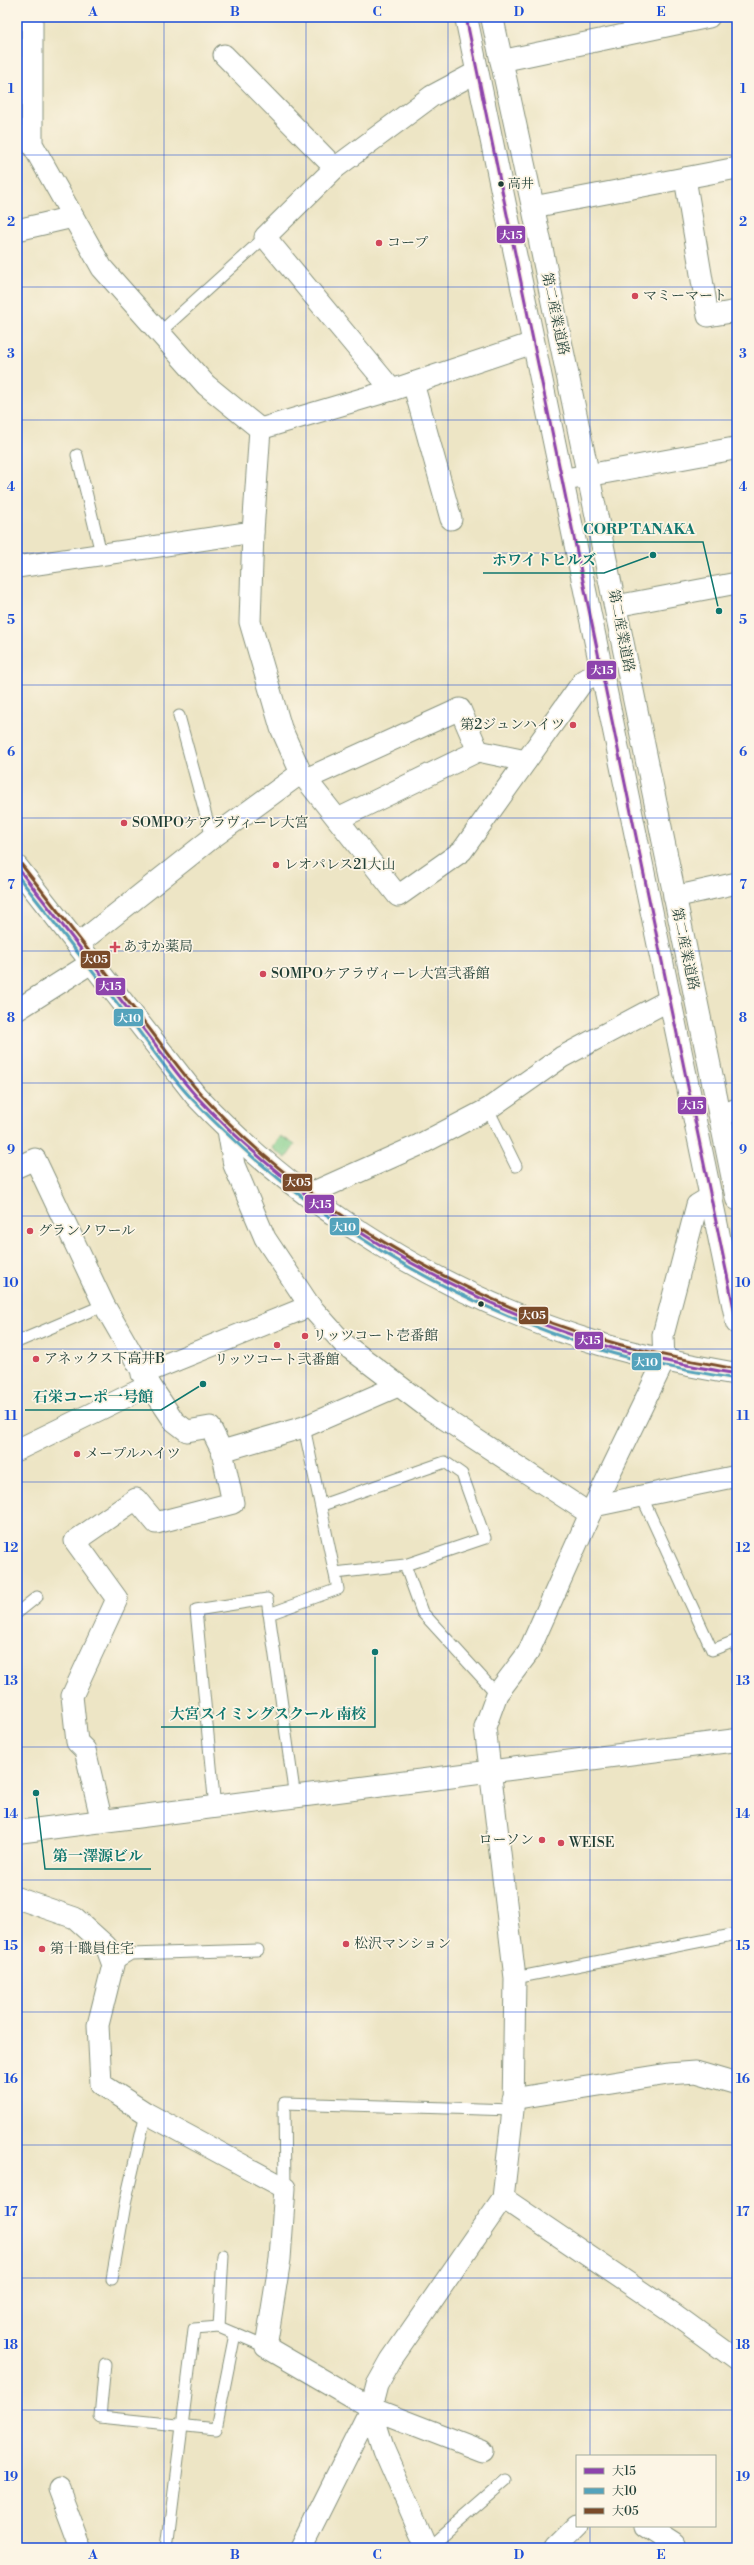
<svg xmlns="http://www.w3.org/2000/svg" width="754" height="2565" font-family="'Libre Bodoni','Noto Serif JP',serif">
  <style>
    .green { fill: #81cd8b; stroke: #508560 }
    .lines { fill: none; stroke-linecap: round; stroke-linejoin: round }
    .service-casing { stroke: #86917c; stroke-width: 13 }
    .minor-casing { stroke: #86917c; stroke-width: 23 }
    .tertiary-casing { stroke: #86917c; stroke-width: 24 }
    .secondary-casing { stroke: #86917c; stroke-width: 24 }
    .primary-casing { stroke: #86917c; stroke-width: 24 }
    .service { stroke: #fff; stroke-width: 11 }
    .minor { stroke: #fff; stroke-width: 21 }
    .tertiary { stroke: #fff; stroke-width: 22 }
    .secondary { stroke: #fff; stroke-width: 22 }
    .primary { stroke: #fff; stroke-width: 22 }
    .bus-1-casing { stroke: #fcf5e5; stroke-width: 6 }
    .bus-2-casing { stroke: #fcf5e5; stroke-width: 6 }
    .bus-3-casing { stroke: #fcf5e5; stroke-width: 6 }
    .bus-1 { stroke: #8e44ad; stroke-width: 3 }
    .bus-2 { stroke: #54a3bc; stroke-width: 3 }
    .bus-3 { stroke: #7a4b2a; stroke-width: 3 }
    .grid { fill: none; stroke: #1d4ed8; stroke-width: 1; stroke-opacity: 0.55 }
    .bus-dot { fill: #1f3d34; stroke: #fcf5e5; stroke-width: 1.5 }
    .poi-dot { fill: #d1495b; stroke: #fcf5e5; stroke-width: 1.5 }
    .labels { text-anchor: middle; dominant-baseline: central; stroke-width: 3.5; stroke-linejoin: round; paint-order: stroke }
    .bus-label { font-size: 13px; fill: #1f3d34; stroke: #fcf5e5; text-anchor: start }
    .poi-label { font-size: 14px; fill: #1f3d34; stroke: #fcf5e5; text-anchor: start }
    .street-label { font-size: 14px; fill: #1f3d34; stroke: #fcf5e5 }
    .leader { fill: none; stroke: #0f766e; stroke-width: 1.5 }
    .callout-dot { fill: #0f766e; stroke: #fcf5e5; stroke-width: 1.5 }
    .callout-label { font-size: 15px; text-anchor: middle; font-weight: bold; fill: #0f766e; stroke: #fcf5e5; stroke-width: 3.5; stroke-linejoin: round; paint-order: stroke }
    .line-badge { stroke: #fcf5e5; stroke-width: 1.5 }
    .badge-label { font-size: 11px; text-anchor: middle; font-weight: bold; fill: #fff }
    .neatline { fill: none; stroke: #1d4ed8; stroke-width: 1.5 }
    .grid-label { font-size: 13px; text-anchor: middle; font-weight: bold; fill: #1d4ed8 }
  </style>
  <rect width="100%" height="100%" fill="#fcf5e5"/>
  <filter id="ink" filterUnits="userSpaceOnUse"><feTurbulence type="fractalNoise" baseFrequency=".025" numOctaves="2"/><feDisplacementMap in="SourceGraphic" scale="8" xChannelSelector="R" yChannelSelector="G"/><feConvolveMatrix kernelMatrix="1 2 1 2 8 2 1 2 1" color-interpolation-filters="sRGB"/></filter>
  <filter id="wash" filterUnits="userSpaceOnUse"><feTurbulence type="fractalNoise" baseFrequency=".012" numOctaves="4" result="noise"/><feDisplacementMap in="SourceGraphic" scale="16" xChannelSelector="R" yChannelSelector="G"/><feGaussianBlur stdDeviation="0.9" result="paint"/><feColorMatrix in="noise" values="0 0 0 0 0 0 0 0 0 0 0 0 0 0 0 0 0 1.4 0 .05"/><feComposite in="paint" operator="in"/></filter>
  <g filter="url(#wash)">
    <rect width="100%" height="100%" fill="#ede5c5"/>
    <!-- green -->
    <polygon class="green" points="281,1136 295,1145 286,1158 272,1148"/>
  </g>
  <g filter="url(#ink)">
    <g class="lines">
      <defs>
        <g id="service">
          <polyline points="159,333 265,237"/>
          <polyline points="77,455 101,553"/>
          <polyline points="179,716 212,838"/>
          <polyline points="488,1109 516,1166"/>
          <polyline points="17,1342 104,1305"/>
          <polyline points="641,1495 712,1650 735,1641 737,1649"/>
          <polyline points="322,1505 445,1462 462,1474 485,1538 405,1565 335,1573"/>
          <polyline points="405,1565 422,1612 497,1694"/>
          <polyline points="17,1613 37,1597"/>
          <polyline points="269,1614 338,1589 304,1427"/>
          <polyline points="215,1808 196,1610 267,1599 295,1798"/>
          <polyline points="113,1965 131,1954 258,1950"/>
          <polyline points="515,1978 737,1934"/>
          <polyline points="285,2188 284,2103 513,2110"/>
          <polyline points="112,2279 126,2199 146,2113"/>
          <polyline points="219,2327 223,2255"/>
          <polyline points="105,2364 100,2417 216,2429 235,2334"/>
          <polyline points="167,2548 194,2329 219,2327 266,2347"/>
          <polyline points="428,2548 506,2480"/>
        </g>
        <g id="minor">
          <polyline points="32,17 32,144 102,268 206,385 260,429"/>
          <polyline points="224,55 335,168"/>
          <polyline points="501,61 709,17"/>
          <polyline points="685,178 708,316 737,311"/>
          <polyline points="533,207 737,168"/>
          <polyline points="17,230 73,217"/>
          <polyline points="413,383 451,519"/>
          <polyline points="392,390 265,237 335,168 432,96 477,72"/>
          <polyline points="260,429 392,390 533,343"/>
          <polyline points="17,567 253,532"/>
          <polyline points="616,606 737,583"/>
          <polyline points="478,751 526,761"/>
          <polyline points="301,773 398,896 462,851 584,680 603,672"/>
          <polyline points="306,779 460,709 478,751 338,819"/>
          <polyline points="674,897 737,883"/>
          <polyline points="77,945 212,838 301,773 281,728 250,622 253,532 260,429"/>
          <polyline points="17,1010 91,963"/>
          <polyline points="720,1116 737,1109"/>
          <polyline points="228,1130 234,1165 265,1238 310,1306 344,1344 431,1410 590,1514"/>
          <polyline points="17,1167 35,1159 104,1305 150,1385 17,1450"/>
          <polyline points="307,1195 419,1145 488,1109 562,1057 671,999"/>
          <polyline points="142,1374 310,1306"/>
          <polyline points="222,1451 304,1427 398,1386"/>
          <polyline points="594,1506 737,1476"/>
          <polyline points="102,1822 85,1750 77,1742 72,1696 117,1599 75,1541 136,1499 156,1523 233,1503 222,1451 210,1427 187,1431 174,1421 150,1385"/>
          <polyline points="17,1898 75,1918 106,1946 113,1965 98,2025 101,2084 146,2113 285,2188 280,2259 266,2347 371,2408 482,2451"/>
          <polyline points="512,2099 668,2074 696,2072 737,2084"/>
          <polyline points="503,2198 674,2314 737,2360"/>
          <polyline points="59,2489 81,2548"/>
          <polyline points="645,2526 673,2544 671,2548"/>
          <polyline points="301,2548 371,2408"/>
          <polyline points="427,2548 384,2450 371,2408 377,2385 391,2360 503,2198 513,2110 515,1978 485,1727 497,1694 528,1653 590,1514 664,1361 663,1335 697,1205 712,1196"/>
          <polyline points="555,2548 577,2526"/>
        </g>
        <g id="tertiary">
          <polyline points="563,480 737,448"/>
          <polyline points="17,1832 737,1740"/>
        </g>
        <path id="secondary" d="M17,867L196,1096C304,1211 449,1298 600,1344C645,1357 691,1366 737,1374"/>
        <g id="primary">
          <polyline points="466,17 737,1323"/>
          <polyline points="492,17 533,207 737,1199"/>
        </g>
      </defs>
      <!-- service casing -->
      <use href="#service" class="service-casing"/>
      <!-- minor casing -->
      <use href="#minor" class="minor-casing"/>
      <!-- tertiary casing -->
      <use href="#tertiary" class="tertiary-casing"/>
      <!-- secondary casing -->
      <use href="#secondary" class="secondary-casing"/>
      <!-- primary casing -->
      <use href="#primary" class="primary-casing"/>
      <!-- service -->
      <use href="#service" class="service"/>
      <!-- minor -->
      <use href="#minor" class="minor"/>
      <!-- tertiary -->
      <use href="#tertiary" class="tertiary"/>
      <!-- secondary -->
      <use href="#secondary" class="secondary"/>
      <!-- primary -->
      <use href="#primary" class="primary"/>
      <defs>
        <g id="bus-1">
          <polyline points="466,17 737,1323"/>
          <path d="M17,867C57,919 98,970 138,1022C158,1047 176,1074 197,1097C306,1213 448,1296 599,1344C643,1358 691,1366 737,1374"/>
        </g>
        <path id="bus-2" d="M17,875C56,925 96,976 135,1026C154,1051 172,1079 194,1101C305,1217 446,1301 598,1349C643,1363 690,1371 736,1379"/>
        <path id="bus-3" d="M21,864C61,915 101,967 141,1018C161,1043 179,1070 200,1093C304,1207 456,1297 604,1340C647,1353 692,1361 737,1369"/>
      </defs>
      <!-- bus-1 casing -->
      <use href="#bus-1" class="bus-1-casing"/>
      <!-- bus-2 casing -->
      <use href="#bus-2" class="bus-2-casing"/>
      <!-- bus-3 casing -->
      <use href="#bus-3" class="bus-3-casing"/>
      <!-- bus-1 -->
      <use href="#bus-1" class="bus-1"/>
      <!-- bus-2 -->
      <use href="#bus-2" class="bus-2"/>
      <!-- bus-3 -->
      <use href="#bus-3" class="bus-3"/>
    </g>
  </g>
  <!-- grid -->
  <path class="grid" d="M164,17V2548M306,17V2548M448,17V2548M590,17V2456M17,155H737M17,287H737M17,420H737M17,553H737M17,685H737M17,818H737M17,951H737M17,1083H737M17,1216H737M17,1349H737M17,1482H737M17,1614H737M17,1747H737M17,1880H737M17,2012H737M17,2145H737M17,2278H737M17,2410H737M590,2526V2548"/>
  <!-- markers -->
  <g class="bus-dot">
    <circle cx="501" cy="184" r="3.5"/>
    <circle cx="481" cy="1304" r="3.5"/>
  </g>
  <g class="poi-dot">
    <circle cx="379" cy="243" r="4"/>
    <circle cx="635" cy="296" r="4"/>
    <circle cx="573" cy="725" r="4"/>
    <circle cx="124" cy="823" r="4"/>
    <circle cx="276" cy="865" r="4"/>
    <path d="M113 941h4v4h4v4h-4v4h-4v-4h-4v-4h4z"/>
    <circle cx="263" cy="974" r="4"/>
    <circle cx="30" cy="1231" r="4"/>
    <circle cx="305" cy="1336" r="4"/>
    <circle cx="277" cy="1345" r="4"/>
    <circle cx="36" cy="1359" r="4"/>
    <circle cx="77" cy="1454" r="4"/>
    <circle cx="542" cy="1840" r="4"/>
    <circle cx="561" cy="1843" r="4"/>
    <circle cx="346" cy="1944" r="4"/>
    <circle cx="42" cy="1949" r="4"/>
  </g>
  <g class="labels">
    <!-- bus labels -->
    <g class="bus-label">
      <text x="508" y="184">高井</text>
    </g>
    <!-- poi labels -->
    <g class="poi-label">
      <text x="387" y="243">コープ</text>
      <text x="643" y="296">マミーマート</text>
      <text x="565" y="725" text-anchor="end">第2ジュンハイツ</text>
      <text x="132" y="823">SOMPOケアラヴィーレ大宮</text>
      <text x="284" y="865">レオパレス21大山</text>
      <text x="123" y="947">あすか薬局</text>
      <text x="271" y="974">SOMPOケアラヴィーレ大宮弐番館</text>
      <text x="38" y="1231">グランノワール</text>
      <text x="313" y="1336">リッツコート壱番館</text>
      <text x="44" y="1359">アネックス下高井B</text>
      <text x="277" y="1360" text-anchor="middle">リッツコート弐番館</text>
      <text x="85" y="1454">メープルハイツ</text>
      <text x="534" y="1840" text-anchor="end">ローソン</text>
      <text x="569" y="1843">WEISE</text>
      <text x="354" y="1944">松沢マンション</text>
      <text x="50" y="1949">第十職員住宅</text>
    </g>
    <!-- street labels -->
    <g class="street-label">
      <text transform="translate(555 314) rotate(78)">第二産業道路</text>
      <text transform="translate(621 631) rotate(79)">第二産業道路</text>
      <text transform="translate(685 949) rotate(78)">第二産業道路</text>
    </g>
  </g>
  <!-- callouts -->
  <path class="leader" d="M719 611L703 542H576M653 555L604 573H483M203 1384L161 1410H25M375 1652L375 1727H161M36 1793L45 1869H151"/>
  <g class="callout-dot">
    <circle cx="719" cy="611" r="4"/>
    <circle cx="653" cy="555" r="4"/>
    <circle cx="203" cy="1384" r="4"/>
    <circle cx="375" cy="1652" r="4"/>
    <circle cx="36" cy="1793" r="4"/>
  </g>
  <g class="callout-label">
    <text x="639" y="534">CORP TANAKA</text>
    <text x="544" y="565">ホワイトヒルズ</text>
    <text x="93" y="1402">石栄コーポ一号館</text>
    <text x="268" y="1719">大宮スイミングスクール 南校</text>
    <text x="98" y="1861">第一澤源ビル</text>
  </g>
  <g class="line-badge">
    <rect x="496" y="225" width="30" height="19" rx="4" fill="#8e44ad"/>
    <rect x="586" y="660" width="31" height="20" rx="4" fill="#8e44ad"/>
    <rect x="80" y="950" width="31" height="19" rx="4" fill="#7a4b2a"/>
    <rect x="95" y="977" width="31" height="19" rx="4" fill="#8e44ad"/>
    <rect x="113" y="1008" width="31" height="19" rx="4" fill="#54a3bc"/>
    <rect x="677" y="1096" width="30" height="19" rx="4" fill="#8e44ad"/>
    <rect x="282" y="1173" width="31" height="19" rx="4" fill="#7a4b2a"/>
    <rect x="304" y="1194" width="31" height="20" rx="4" fill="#8e44ad"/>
    <rect x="329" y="1217" width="31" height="19" rx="4" fill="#54a3bc"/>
    <rect x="518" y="1306" width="31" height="19" rx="4" fill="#7a4b2a"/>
    <rect x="574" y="1331" width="30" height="19" rx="4" fill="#8e44ad"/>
    <rect x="631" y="1352" width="31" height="19" rx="4" fill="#54a3bc"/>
  </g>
  <g class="badge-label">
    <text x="511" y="239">大15</text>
    <text x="602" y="674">大15</text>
    <text x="95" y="963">大05</text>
    <text x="110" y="990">大15</text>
    <text x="129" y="1022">大10</text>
    <text x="692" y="1109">大15</text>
    <text x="298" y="1186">大05</text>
    <text x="320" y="1208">大15</text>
    <text x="344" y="1231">大10</text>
    <text x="533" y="1319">大05</text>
    <text x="589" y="1344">大15</text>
    <text x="646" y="1366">大10</text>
  </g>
  <!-- margin -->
  <rect width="754" height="2565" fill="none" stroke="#fcf5e5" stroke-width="44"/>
  <!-- legend -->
  <rect x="576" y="2455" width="140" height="72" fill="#fcf5e5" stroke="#a4ab9e"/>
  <rect x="584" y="2468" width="20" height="6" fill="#8e44ad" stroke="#a4ab9e"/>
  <text x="612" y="2475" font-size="12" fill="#1f3d34">大15</text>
  <rect x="584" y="2488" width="20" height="6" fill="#54a3bc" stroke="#a4ab9e"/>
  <text x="612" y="2495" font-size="12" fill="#1f3d34">大10</text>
  <rect x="584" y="2508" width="20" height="6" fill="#7a4b2a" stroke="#a4ab9e"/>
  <text x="612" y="2515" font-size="12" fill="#1f3d34">大05</text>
  <rect x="22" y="22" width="710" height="2521" class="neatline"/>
  <g class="grid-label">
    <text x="93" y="16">A</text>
    <text x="235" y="16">B</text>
    <text x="377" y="16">C</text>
    <text x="519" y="16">D</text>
    <text x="661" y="16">E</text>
    <text x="11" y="93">1</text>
    <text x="743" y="93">1</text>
    <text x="11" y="226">2</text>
    <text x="743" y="226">2</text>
    <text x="11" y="358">3</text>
    <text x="743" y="358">3</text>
    <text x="11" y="491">4</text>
    <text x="743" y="491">4</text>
    <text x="11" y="624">5</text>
    <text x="743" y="624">5</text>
    <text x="11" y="756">6</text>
    <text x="743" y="756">6</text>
    <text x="11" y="889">7</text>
    <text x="743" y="889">7</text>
    <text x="11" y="1022">8</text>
    <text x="743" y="1022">8</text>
    <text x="11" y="1154">9</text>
    <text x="743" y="1154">9</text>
    <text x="11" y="1287">10</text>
    <text x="743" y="1287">10</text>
    <text x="11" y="1420">11</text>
    <text x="743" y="1420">11</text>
    <text x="11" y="1552">12</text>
    <text x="743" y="1552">12</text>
    <text x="11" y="1685">13</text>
    <text x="743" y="1685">13</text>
    <text x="11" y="1818">14</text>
    <text x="743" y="1818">14</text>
    <text x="11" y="1950">15</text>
    <text x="743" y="1950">15</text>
    <text x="11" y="2083">16</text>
    <text x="743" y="2083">16</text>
    <text x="11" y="2216">17</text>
    <text x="743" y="2216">17</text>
    <text x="11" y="2349">18</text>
    <text x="743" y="2349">18</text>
    <text x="11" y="2481">19</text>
    <text x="743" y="2481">19</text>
    <text x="93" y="2559">A</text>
    <text x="235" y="2559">B</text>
    <text x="377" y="2559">C</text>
    <text x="519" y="2559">D</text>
    <text x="661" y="2559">E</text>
  </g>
</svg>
